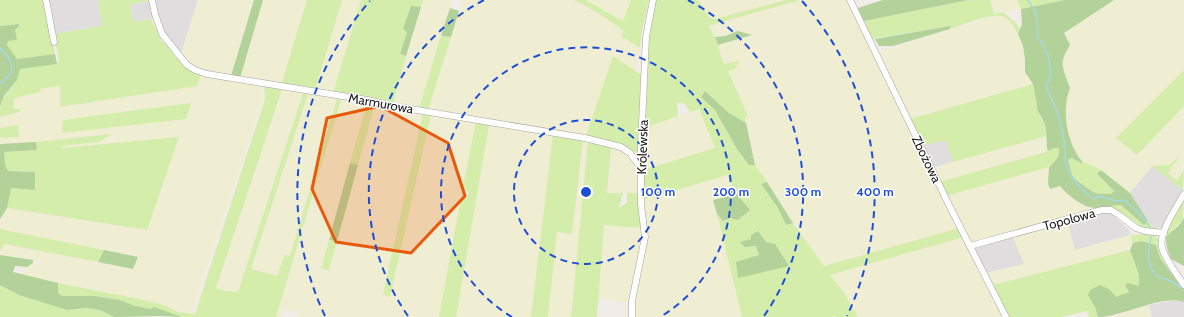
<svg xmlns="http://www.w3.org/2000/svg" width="1184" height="317" font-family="Cabin,sans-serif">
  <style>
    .residential { fill: #dfddde }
    .farmland { fill: #f0eed2 }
    .grass { fill: #d5edab; fill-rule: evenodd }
    .forest { fill: #b2d29a }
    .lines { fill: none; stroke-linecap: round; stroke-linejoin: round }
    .stream { stroke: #a6dbe0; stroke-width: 1.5 }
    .minor-casing { stroke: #a4a4a4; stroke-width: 7 }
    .minor { stroke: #fff; stroke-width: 6 }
    .marked { fill: #e8590c; fill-opacity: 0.2; stroke: #e8590c; stroke-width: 3; stroke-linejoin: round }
    .ring { fill: none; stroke: #1d4ed8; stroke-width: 2; stroke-dasharray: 7 5 }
    .labels { text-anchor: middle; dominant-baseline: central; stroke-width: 3; stroke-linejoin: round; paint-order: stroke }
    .street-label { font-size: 13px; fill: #202020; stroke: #fff }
    .centre { fill: #1d4ed8; stroke: #fff; stroke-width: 2 }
    .ring-label { font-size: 12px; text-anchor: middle; font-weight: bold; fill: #1d4ed8; stroke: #fff; stroke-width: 3; stroke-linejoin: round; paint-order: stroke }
  </style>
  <rect width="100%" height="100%" fill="#f1ece7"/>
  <!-- residential -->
  <g class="residential">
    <polygon points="48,0 98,0 102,26 54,34"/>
    <polygon points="154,0 198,0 181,54 167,37 161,26"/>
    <polygon points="151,1 154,18 134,22 130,5"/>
    <polygon points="946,139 953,162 932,168 922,146"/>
    <polygon points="1152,166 1183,190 1163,227 1154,229 1148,221 1130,193"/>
    <polygon points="1100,213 1110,213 1130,231 1130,235 1075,250 1067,222"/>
    <polygon points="1013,237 1025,264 986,273 974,248"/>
    <polygon points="1177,300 1184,302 1184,317 1152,317 1149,305"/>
  </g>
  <!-- farmland -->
  <g class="farmland">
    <polygon points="198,0 254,0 231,76 207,72 196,68 188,63 181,54"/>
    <polygon points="263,0 307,0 281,85 240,78"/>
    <polygon points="342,0 361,0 333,93 315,90"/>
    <polygon points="423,0 452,0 419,108 393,104"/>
    <polygon points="463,0 574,0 615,24 623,30 622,37 640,48 636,71 613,57 586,136 428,110"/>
    <polygon points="585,0 631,0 623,22"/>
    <polygon points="698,0 786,0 714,19 709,17"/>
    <polygon points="800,0 847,0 860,22 959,228 823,266 804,241 782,204 755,165 745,117 748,116 728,71 739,61 724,64 718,45 751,35 738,31 725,36 715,37 708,26"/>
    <polygon points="990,0 1017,0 1021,9 994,14"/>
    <polygon points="1114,0 1184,0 1184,70 1159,97 1137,155 1184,106 1184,170 1177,180 1168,173 1178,158 1169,165 1152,166 1130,193 1101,170 1082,161 1077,155 1071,143 1065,110 1066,96 1070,88 1062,64 1064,54 1070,45 1064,33"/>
    <polygon points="997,15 1005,17 1012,23 1018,34 1023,46 1025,59 1025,72 1033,84 910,119 900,97 877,52"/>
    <polygon points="201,75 262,85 263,99 241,166 191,314 178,312 161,304 124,296 21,275 27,267 33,263 45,263 39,261 0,255 4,244 133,269 138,257 0,229 0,219 7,208 147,230 179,137 62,148 62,146 110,134 36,142 0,144 0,138 19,137 18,126 0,128 0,117 20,112 13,109 14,98 40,92 40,89 61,86 60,107 197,86"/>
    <polygon points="282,89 303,93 238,292 225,291 216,288"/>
    <polygon points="308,94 337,99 290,256 285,255 277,276 251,269"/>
    <polygon points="341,100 367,103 321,268 328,270 375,104 423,113 383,295 390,297 431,114 476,122 439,317 297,317 298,313 284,309 282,317 276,317"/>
    <polygon points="699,109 715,148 643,170 644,128"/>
    <polygon points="489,125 553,134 531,317 456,317"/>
    <polygon points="1046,136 1046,152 939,182 932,168"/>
    <polygon points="583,140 588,141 571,317 548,317 557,232 573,234"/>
    <polygon points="611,147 620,149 629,155 636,166 639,176 639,193 607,193"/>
    <polygon points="1049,167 1048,172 1070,197 1078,202 1094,208 1094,210 971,246 946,196"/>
    <polygon points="727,174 737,194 713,200 742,317 634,317 635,292 642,261 643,200"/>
    <polygon points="1067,222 1075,250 1130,235 1133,243 1130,250 992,285 986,273 1024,264 1013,237"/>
    <polygon points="604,224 642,228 643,234 630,303 599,299"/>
    <polygon points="964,237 1005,317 858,317 844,293 830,275"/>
    <polygon points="1149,305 1152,317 1109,317"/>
  </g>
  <!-- grass -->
  <g class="grass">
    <polygon points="0,0 45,0 55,54 17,59 7,45 8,41 19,24 0,26"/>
    <path d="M98,0H148V1L130,5L134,22L151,19L162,42L168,46L176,58H180L201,75L197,86L60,107V86L40,89V92L14,98L13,109H20V112L0,117C0,97 6,96 16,82C18,78 19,73 19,69L57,64L59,61L54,34L102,26Z"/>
    <polygon points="307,0 342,0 315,90 281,85"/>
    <polygon points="361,0 423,0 421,7 411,6 407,32 400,54 406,56 393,104 333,93"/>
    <polygon points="574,0 585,0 623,21 631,0 649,0 641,36 640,48 622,37 623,30 598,13"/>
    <path d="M655,0H698L709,17L714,19L786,0H800L708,26L715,37L724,64L739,61L735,69L728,71L748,116L745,117L746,123L729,113L705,91L702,97L715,110L737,149L749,165H755L767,182L761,185L778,208L786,224L793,223L824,266L959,228L964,237L830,275L844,293L858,317H836L835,316L830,317H742L717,214L723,221L730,218L738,220L750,210L737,194L727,175L643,200V170L715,148L699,109L690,112L685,104L677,102L678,116L644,128L647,90L646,70L648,37ZM752,239L766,242L788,266L736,263L759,256L756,246L745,247L740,242Z"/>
    <path d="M968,0H990L994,14L1003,12L1015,22L1020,29L1018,34C1014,28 1011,20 1004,17C993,12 963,25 950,29L949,26L871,39L864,21Z"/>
    <polygon points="1017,0 1065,0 1021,9"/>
    <polygon points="441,36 451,37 428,110 419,108"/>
    <polygon points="613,56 642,75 639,158 636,158 630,151 586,136"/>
    <polygon points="1184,70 1184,106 1137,155 1116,138"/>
    <path d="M1033,84L1037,104V110C1043,119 1046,125 1046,136L953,162L946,140L922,146L910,119Z"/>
    <polygon points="264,86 282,89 216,288 225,291 238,292 303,93 308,94 251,269 277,276 285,255 290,256 337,99 341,100 276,317 182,317 135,306 120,300 95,296 62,296 58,293 58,283 124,296 161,304 178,312 195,314 265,99"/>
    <polygon points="191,103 186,119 62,133 63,120"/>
    <polygon points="367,103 375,104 358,165 350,163"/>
    <polygon points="423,113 431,114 390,297 383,295"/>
    <polygon points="476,122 489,125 456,317 439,317 461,197 467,198 469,191 462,191"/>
    <polygon points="18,125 19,137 0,138 0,128"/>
    <polygon points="111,134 99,142 62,146 62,148 179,137 147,230 7,208 11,187 35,190 35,172 8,171 5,164 3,152 37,150 36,142"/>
    <polygon points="553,134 583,140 572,234 557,232 548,317 531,317"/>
    <polygon points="588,141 611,147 607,193 623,193 619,207 621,207 627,202 627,193 639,193 642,228 604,225 597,317 571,317"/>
    <path d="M1059,147C1060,155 1055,163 1049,167L946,196L939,182L1046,152L1047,149L1049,151L1054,148Z"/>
    <polygon points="1180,156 1168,173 1177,180 1184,170 1183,190 1152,166 1169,165"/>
    <polygon points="1072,158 1081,164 1082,161 1101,170 1097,175 1114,191 1111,194 1099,194 1093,192 1076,180 1072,175 1068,160"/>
    <polygon points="1184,198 1183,219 1166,238 1168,227"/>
    <polygon points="1121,205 1144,225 1148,221 1154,229 1147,230 1115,209 1094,210 1094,208"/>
    <polygon points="0,229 104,250 98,262 4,244 0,252"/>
    <polygon points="1149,234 1154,235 1158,239 1164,260 1184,288 1184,291 1160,258 1156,245 1141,241 1133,243 1130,235"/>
    <polygon points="329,240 337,241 329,270 321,268"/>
    <polygon points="1130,250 1139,275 1139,286 1116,298 1109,289 1088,295 1095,307 1098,317 1089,317 1087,311 1061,317 1008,317 992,285"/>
    <polygon points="0,285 19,295 67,310 86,308 100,310 114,317 0,317"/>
  </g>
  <!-- forest -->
  <g class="forest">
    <polygon points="254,0 263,0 240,78 231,76"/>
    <polygon points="883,0 968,0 864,21 858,8"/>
    <path d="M1065,0H1114L1064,33L1070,45C1058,64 1063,68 1070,88C1061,109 1067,144 1082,161V164L1072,158L1068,160L1072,175L1076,180L1093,192L1099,194H1111L1114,191L1097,174L1101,170L1130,193L1148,221L1144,225L1121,205C1112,205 1103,208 1095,208C1080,206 1069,196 1060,186L1050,189L1048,184L1049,167C1055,163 1060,155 1059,148H1054L1049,151L1047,149C1046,131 1048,125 1037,110V104L1033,84L1025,72V59L1023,46L1018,34L1022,24L1021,9Z"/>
    <polygon points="411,6 421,7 406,56 400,54 407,32 403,29"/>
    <polygon points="450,8 459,11 451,37 441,36"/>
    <polygon points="19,24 19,26 15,30 17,40 8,41 7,45 17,59 55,54 57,64 20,69 17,80 4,96 0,107 0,26"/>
    <polygon points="950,26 950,29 893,46 879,46 875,39"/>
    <polygon points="738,31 752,35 718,45 715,37 725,36"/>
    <polygon points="705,91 729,113 746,123 755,165 749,165 737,149 715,110 701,97"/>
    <polygon points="36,142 37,150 4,152 5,164 8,171 35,172 35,190 11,188 7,208 0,219 0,144"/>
    <polygon points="350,163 358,165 337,241 329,240"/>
    <polygon points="767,182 793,223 786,225 778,208 761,184"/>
    <polygon points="737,194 750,210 738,220 730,218 723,221 717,214 713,200"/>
    <path d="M1184,218V266L1171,259C1159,229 1171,239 1184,218Z"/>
    <polygon points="758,231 766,242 775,244 789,266 738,278 736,262 759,255 756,246 745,247 740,242 751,239 751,235"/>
    <path d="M1141,241L1156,245L1160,258L1184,291V302C1164,294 1122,317 1098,317L1095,307L1088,295L1090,290L1100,285L1109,289L1116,297L1129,292L1125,285L1128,283L1139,286V275L1130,250L1133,243Z"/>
    <polygon points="104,250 138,257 133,269 98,262"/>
    <polygon points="0,255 33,260 33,263 27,267 15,266 13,272 58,283 58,293 62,296 95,296 120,300 135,306 151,309 154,307 182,317 161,316 114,317 100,310 86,308 67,310 19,295 0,285"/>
  </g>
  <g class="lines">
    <!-- stream -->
    <g class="stream">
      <path d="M1028,0L1035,11L1037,18L1038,38L1043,44L1045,51L1048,55C1049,59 1052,74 1050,78C1048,82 1047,82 1046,86L1058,114L1064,139L1066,165L1071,176L1077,184L1093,199L1100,196L1116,201L1124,200L1137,211L1150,227"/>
      <polyline points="0,48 11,61 12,72 3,82 0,83"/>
      <path d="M1151,237C1148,249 1146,265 1156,275C1160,279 1164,278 1168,280C1173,282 1178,286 1184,289"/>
    </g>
    <defs>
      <g id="minor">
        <polyline points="46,0 54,42"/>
        <polyline points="152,0 155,14 162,34 187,65 195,70 207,74 367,100 393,106 585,138 621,147 630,153 641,168"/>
        <polyline points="850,0 950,207 1006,317"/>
        <path d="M1184,194C1177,207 1158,233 1162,248C1166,261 1176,273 1184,285"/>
        <polyline points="970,246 1071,218 1102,210 1111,210 1119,215 1136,228 1145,231 1164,233"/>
        <polyline points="632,317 632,301 645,237 641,204 641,145 646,37 653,0"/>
      </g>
    </defs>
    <!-- minor casing -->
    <use href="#minor" class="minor-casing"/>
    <!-- minor -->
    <use href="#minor" class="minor"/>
  </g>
  <!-- marked area -->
  <path class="marked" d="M380,106L448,143L465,196L411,253L336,242L312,189L327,118Z"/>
  <!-- distance rings -->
  <g class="ring">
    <circle cx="586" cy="192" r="72"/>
    <path d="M512 317A145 145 0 1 1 660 317"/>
    <path d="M408 316A217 217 0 0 1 484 0M688 0A217 217 0 0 1 764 316"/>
    <path d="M325 316A289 289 0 0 1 370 1M802 1A289 289 0 0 1 847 316"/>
  </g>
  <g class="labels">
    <!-- street labels -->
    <g class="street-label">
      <text transform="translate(381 103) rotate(10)">Marmurowa</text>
      <text transform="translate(642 147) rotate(-88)">Królewska</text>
      <text transform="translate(927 159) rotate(64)">Zbożowa</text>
      <text transform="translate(1069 219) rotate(-15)">Topolowa</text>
    </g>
  </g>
  <circle cx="586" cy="192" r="6" class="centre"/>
  <g class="ring-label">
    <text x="658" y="196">100 m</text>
    <text x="731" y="196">200 m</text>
    <text x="803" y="196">300 m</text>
    <text x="875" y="196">400 m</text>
  </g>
</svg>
